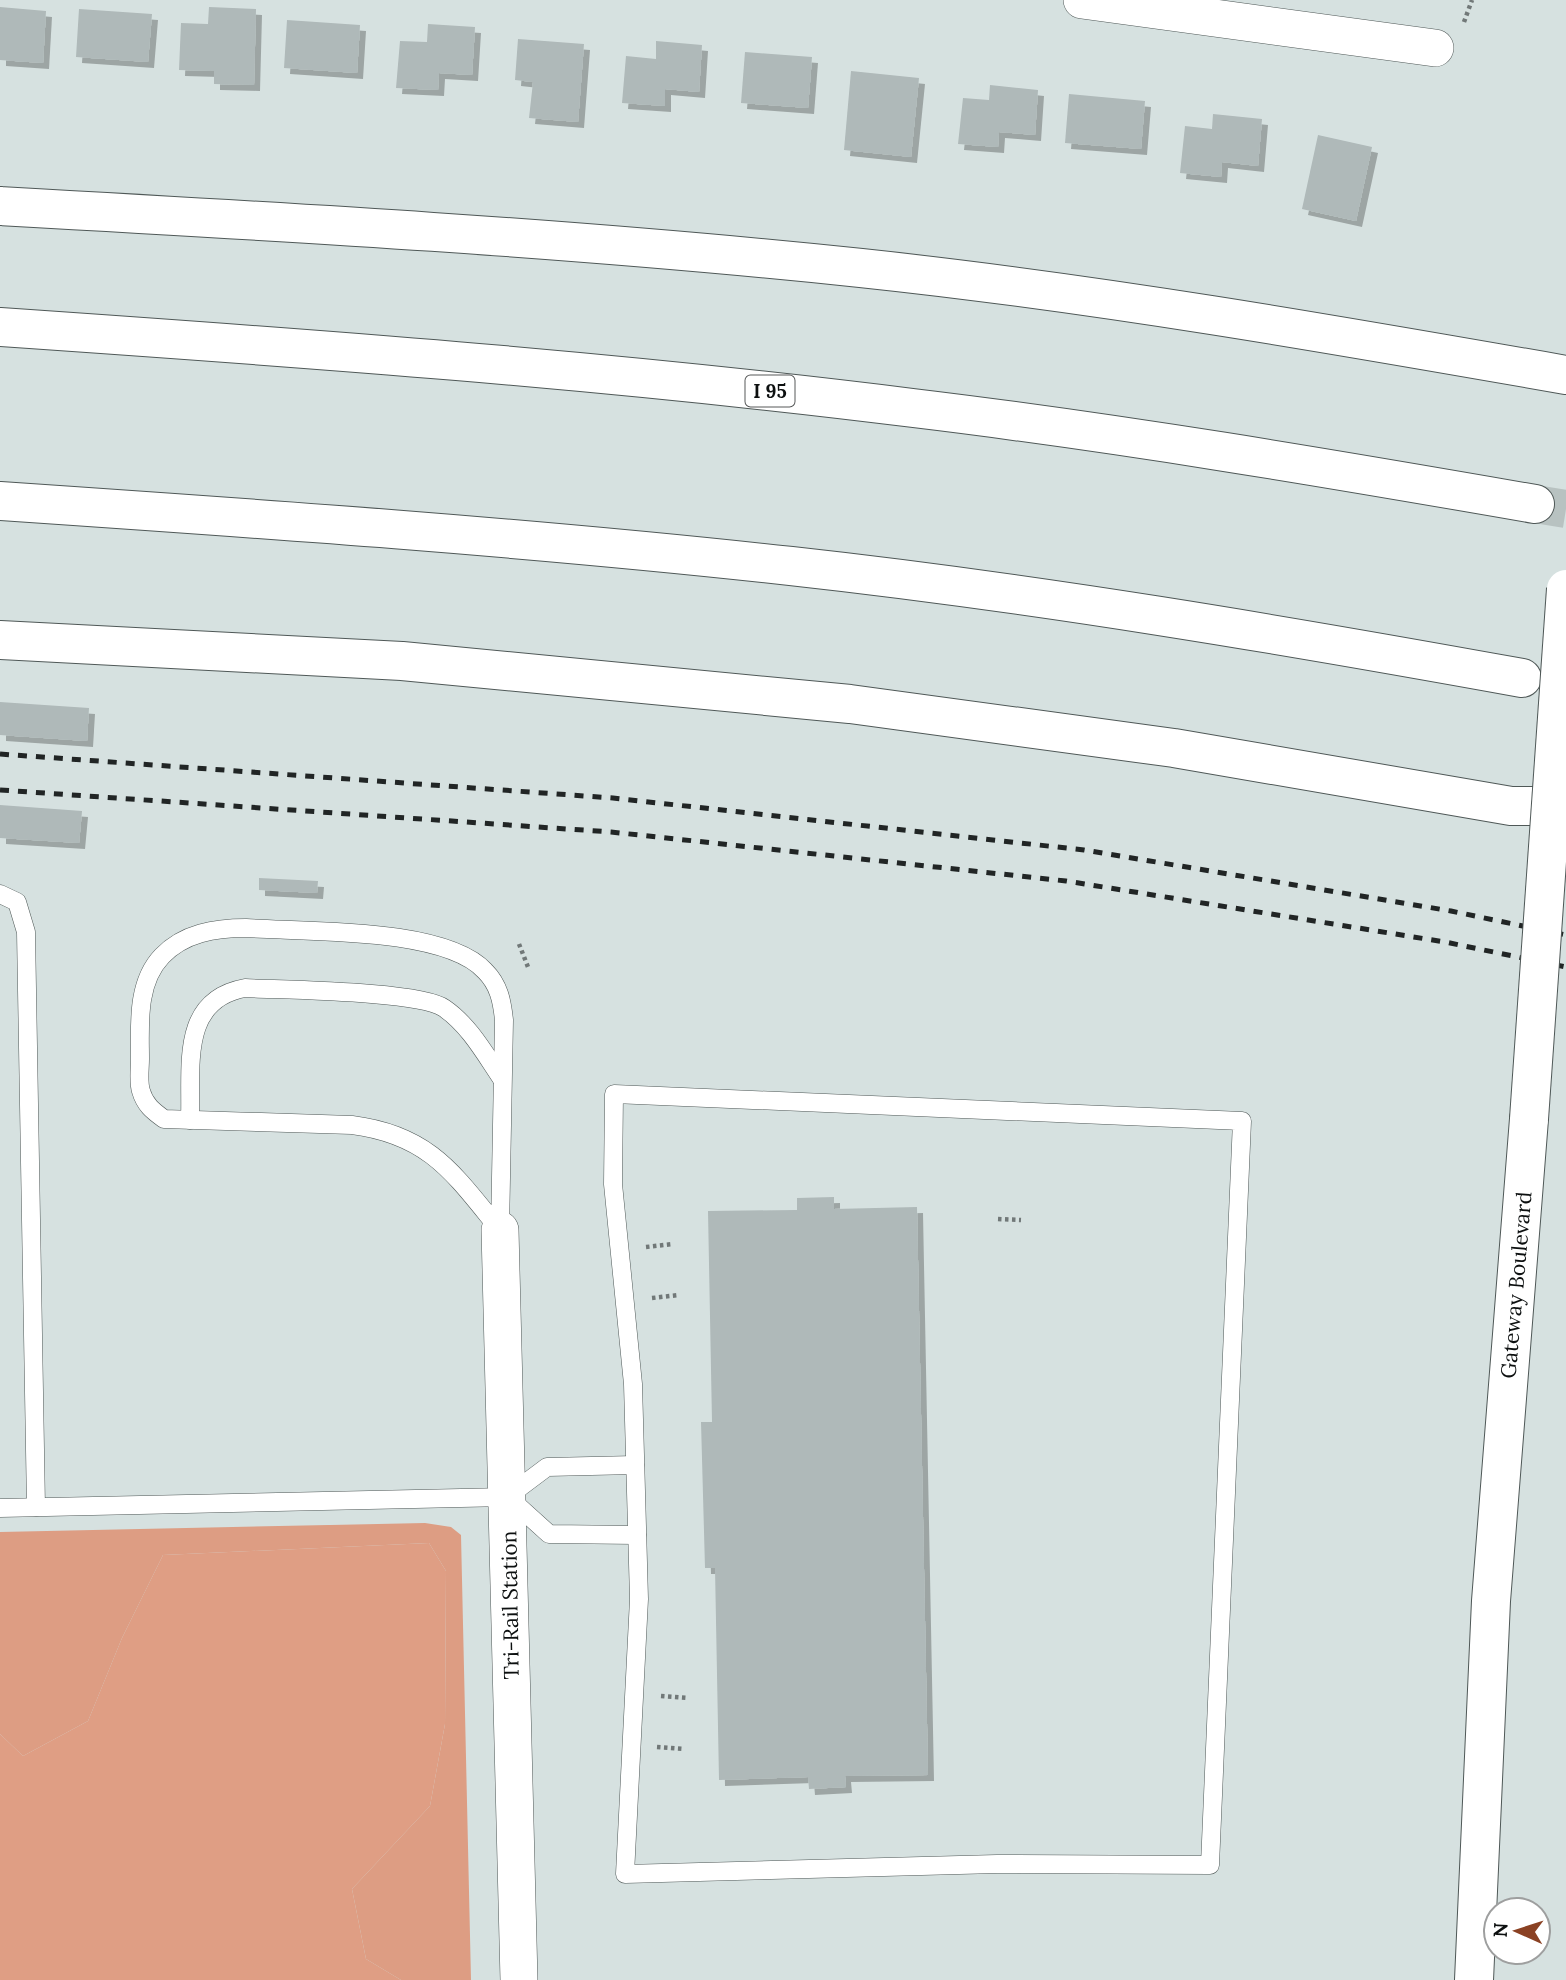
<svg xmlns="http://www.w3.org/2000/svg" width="1566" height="1980" font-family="Lora,serif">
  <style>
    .green { fill: #dd9d83 }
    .forest { fill: #df9e84 }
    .building { fill: #afb9b9; filter: url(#shadow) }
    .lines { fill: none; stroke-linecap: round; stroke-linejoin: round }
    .highway-tunnel { stroke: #b8c2c1; stroke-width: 38; stroke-dasharray: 38 19; stroke-linecap: butt }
    .lane-casing { stroke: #4f5857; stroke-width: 19 }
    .street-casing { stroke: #4f5857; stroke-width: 38 }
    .secondary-casing { stroke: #4f5857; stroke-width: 40 }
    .highway-casing { stroke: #4f5857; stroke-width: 40 }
    .path { stroke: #717878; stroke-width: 4.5; stroke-dasharray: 3.5 3.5; stroke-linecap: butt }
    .lane { stroke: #fff; stroke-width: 18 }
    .street { stroke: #fff; stroke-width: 37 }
    .secondary { stroke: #fff; stroke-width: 38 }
    .highway { stroke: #fff; stroke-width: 38 }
    .rail { stroke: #212525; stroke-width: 5; stroke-dasharray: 9 9; stroke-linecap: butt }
    .secondary-bridge-casing { stroke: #4f5857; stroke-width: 40; stroke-linecap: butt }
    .secondary-bridge { stroke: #fff; stroke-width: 38 }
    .labels { text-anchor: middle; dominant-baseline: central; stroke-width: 5; stroke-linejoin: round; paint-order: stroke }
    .shield { fill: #fff; stroke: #565858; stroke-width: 2 }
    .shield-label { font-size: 19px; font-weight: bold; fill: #0d1010 }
    .street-label { font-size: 21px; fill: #0d1010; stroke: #fff }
  </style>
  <defs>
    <filter id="shadow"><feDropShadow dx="6" dy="6" stdDeviation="0" flood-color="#0004"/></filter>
  </defs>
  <rect width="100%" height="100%" fill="#d6e1e0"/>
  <!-- green -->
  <polygon class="green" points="425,1523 451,1527 461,1535 471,1980 401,1980 366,1959 352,1889 430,1806 445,1724 446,1571 429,1543 163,1555 122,1638 88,1721 23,1756 0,1734 0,1532"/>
  <!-- forest -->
  <polygon class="forest" points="429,1543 446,1571 445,1724 430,1806 352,1889 366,1959 401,1980 0,1980 0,1734 23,1756 88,1721 122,1638 163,1555"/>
  <!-- building -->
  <g class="building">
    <polygon points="0,7 46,11 43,63 0,60"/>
    <polygon points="209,7 256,9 254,85 214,84 214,71 179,70 181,23 208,24"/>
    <polygon points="79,9 152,14 148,62 76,57"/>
    <polygon points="287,20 360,25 357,73 284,68"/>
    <polygon points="428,24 475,27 472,75 439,73 438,90 396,88 400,41 427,42"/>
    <polygon points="518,39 584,44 578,122 529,118 533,82 515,80"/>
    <polygon points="656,41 702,45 699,92 665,89 665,106 622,103 626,56 656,59"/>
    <polygon points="745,52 812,57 808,108 741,103"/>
    <polygon points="851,71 919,78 911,157 844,150"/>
    <polygon points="990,85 1038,90 1035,135 999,132 998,147 958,144 963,98 989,100"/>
    <polygon points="1069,94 1145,101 1141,149 1065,143"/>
    <polygon points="1213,114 1262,119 1258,166 1222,162 1221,177 1180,173 1185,126 1212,129"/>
    <polygon points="1318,135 1372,147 1356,221 1302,209"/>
    <polygon points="0,702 89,708 87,741 0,735"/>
    <polygon points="0,805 82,811 79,843 0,838"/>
    <polygon points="259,878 318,881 317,893 259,890"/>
    <polygon points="834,1197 834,1209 917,1207 928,1775 845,1776 846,1787 809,1789 808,1777 719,1780 715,1568 705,1568 701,1422 712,1422 708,1211 797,1210 797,1198"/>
  </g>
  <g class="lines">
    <!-- highway-tunnel -->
    <polyline class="highway-tunnel" points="1535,504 1566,509"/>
    <defs>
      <g id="lane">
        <polyline points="0,894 17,902 26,932 36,1507"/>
        <path d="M246,928C305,932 445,927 485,971C499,985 502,1001 504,1020L500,1230C454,1174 430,1135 352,1125L164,1119C153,1111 145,1105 141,1091C138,1082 140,1069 140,1059C140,1026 136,983 162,956C184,933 215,928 246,928Z"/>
        <polygon points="614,1094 1242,1121 1210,1865 997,1864 625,1874 639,1599 633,1384 613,1184"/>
        <path d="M190,1120C192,1067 179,1000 245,988C283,990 420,991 444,1008C469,1025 485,1054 502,1079"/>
        <polyline points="508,1497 549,1534 637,1535"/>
        <polyline points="0,1508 507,1497 547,1467 635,1465"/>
      </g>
      <g id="street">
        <polyline points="1082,0 1435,48"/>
        <polyline points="500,1230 519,1980"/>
      </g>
      <polyline id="secondary" points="1474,1980 1491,1601 1529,1119"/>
      <g id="highway">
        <path d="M0,206C287,222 575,238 861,268C1097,293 1332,334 1566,375"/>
        <path d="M0,327C305,348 610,370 913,408C1121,433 1328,468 1535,504"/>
        <path d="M0,501C264,519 528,537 791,566C1036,593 1279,634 1522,678"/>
        <polyline points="0,640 402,661 850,704 1174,748 1511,806 1566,806"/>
      </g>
    </defs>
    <!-- lane casing -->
    <use href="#lane" class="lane-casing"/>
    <!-- street casing -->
    <use href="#street" class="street-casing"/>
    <!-- secondary casing -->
    <use href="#secondary" class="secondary-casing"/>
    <!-- highway casing -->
    <use href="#highway" class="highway-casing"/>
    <!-- path -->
    <g class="path">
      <polyline points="1464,22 1472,0"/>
      <polyline points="519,944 528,967"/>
      <polyline points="998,1219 1021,1220"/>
      <polyline points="646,1247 673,1244"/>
      <polyline points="652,1298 679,1295"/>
      <polyline points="661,1696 688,1698"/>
      <polyline points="657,1747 684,1749"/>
    </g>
    <!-- lane -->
    <use href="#lane" class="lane"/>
    <!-- street -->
    <use href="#street" class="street"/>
    <!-- secondary -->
    <use href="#secondary" class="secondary"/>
    <!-- highway -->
    <use href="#highway" class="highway"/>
    <!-- rail -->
    <g class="rail">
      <polyline points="0,754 613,798 1084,850 1451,911 1566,935"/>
      <polyline points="0,790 611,832 1066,881 1445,942 1566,967"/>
    </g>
    <defs>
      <polyline id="secondary-bridge" points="1529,1119 1566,589"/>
    </defs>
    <!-- secondary-bridge casing -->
    <use href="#secondary-bridge" class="secondary-bridge-casing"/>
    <!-- secondary-bridge -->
    <use href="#secondary-bridge" class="secondary-bridge"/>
  </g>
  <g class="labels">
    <!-- shield labels -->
    <rect class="shield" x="745.5" y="375.5" width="49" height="31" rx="5"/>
    <g class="shield-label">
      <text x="770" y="391">I 95</text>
    </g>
    <!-- street labels -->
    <g class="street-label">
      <text transform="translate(1516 1285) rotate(-85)">Gateway Boulevard</text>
      <text transform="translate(510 1605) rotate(-91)">Tri-Rail Station</text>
    </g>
  </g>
  <!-- north arrow -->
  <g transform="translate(1517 1931) rotate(273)"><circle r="33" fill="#ffffff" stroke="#9e9f9f" stroke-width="2"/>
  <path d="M0-5L12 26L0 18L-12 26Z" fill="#8a4123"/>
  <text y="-10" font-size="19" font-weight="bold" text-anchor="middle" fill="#0d1010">N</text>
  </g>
</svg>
